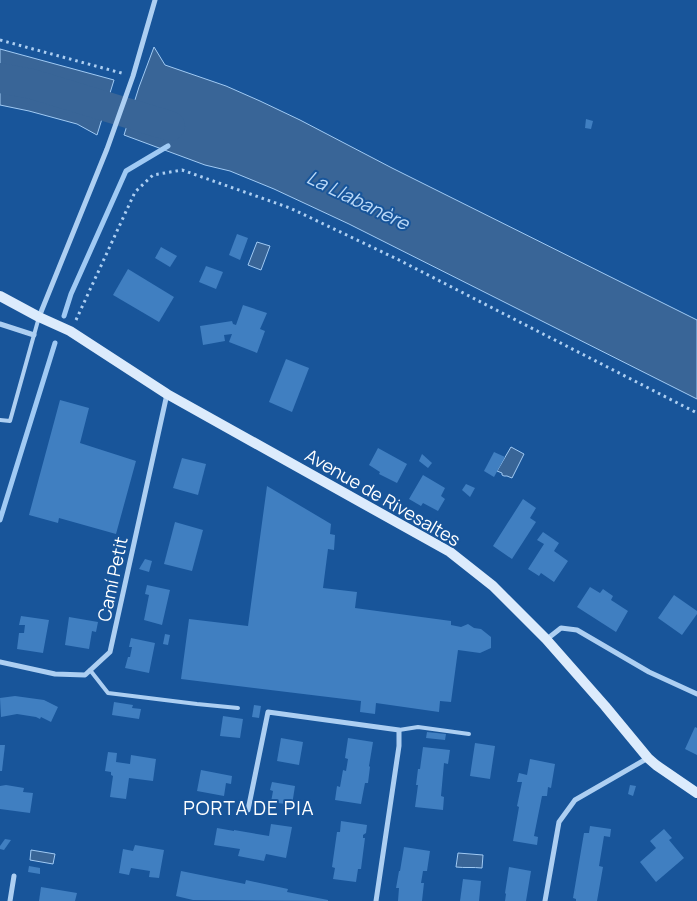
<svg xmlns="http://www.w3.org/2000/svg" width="697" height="901" font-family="Manrope,sans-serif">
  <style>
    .water { fill: #396597; stroke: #a0caf4 }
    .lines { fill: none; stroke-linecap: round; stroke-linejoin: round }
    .stream { stroke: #a0caf4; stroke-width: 5 }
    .river { stroke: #396597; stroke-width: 30 }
    .building { fill: #407fc1 }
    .path { stroke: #adcff2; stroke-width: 3; stroke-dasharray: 2.5 4; stroke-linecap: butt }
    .lane { stroke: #adcff2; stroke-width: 4 }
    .street { stroke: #adcff2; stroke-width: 5 }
    .secondary { stroke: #dcebfc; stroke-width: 10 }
    .labels { text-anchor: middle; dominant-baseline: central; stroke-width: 4; stroke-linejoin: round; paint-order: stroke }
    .street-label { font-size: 18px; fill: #fff; stroke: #18559a }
    .water-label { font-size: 19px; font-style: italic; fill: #bad9f8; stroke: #18559a }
    .neighbourhood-label { font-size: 19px; letter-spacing: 1px; fill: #fff; stroke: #18559a }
  </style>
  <rect width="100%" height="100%" fill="#18559a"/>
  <!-- water -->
  <g class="water">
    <polygon points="154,47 165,65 226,86 260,101 300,120 392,168 697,320 697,399 349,224 274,189 230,171 205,165 124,135 139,87"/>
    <polygon points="0,49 114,80 97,135 77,124 29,111 0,105"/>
    <polygon points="257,242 270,246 261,270 248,265"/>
    <polygon points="511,447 524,454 512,478 507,476 504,476 502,475 502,473 497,471"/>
    <polygon points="31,850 55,854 53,864 30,860"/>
    <path d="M458,853L483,855L482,868C473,867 465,868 456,867Z"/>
  </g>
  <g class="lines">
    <!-- stream -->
    <g class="stream">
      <polyline points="64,316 71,294 126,171 168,146"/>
      <polyline points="0,520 55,343"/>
    </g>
    <!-- river -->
    <polyline class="river" points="0,78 32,84 170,126"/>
  </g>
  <!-- building -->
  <g class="building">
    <polygon points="586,119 593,121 591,129 585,128"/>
    <polygon points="237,234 248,238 240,260 229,255"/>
    <polygon points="161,247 177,256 170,267 155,258"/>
    <polygon points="206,266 223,272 216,289 199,282"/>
    <polygon points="128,269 174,297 159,322 113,295"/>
    <polygon points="243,305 267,313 260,329 265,331 257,353 229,342 232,334 224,335 225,341 203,345 200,326 232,321 233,324 236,325"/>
    <polygon points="286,359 309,368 292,412 269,402"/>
    <polygon points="60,400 89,408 80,443 136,461 116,534 59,518 58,523 29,515"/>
    <polygon points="378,448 407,464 397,483 379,474 380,472 369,465"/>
    <polygon points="494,452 505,457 494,477 484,471"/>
    <polygon points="422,454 432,463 428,468 419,461"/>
    <polygon points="182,458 206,464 198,495 173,488"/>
    <polygon points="423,475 445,488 441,496 445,499 438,511 423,503 421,506 409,499"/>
    <polygon points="466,484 475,488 470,497 462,490"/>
    <polygon points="267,486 331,524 330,534 335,535 334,550 328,549 323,588 357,592 355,608 451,621 451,625 461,627 468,624 474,628 481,629 491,637 491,648 480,653 458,650 451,702 440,701 439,712 376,703 375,714 360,712 361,701 181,679 189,619 248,626"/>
    <polygon points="523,499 536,508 530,518 536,522 512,559 493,546"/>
    <polygon points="175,522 203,530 192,571 164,564"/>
    <polygon points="543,532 559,543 554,551 568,561 554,582 541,573 539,576 528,569 544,544 537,540"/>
    <polygon points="145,559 152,561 149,572 139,569"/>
    <polygon points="147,585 170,590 162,625 144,620 149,595 145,594"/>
    <polygon points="590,587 600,593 603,589 613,596 611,600 628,611 616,632 577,607"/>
    <polygon points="674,595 697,611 697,614 682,635 658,618"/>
    <polygon points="21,616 49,620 43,653 17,649 19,633 24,633 25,625 19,625"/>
    <polygon points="69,617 98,622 96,632 92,631 89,649 65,645"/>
    <polygon points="165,634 170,635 168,645 163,644"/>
    <polygon points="131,638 155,643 149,673 125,668 128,657 130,657 132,647 129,647"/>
    <polygon points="15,696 44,700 58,707 51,722 41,717 40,719 36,717 17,714 1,717 0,698"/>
    <polygon points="114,702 133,705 132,708 141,709 139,719 112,715"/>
    <polygon points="254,705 261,706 259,718 252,717"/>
    <polygon points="223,716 243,719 240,738 220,736"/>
    <polygon points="695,727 697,728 697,755 685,749"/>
    <polygon points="427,732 446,734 445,740 426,738"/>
    <polygon points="281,738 303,742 299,765 277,761"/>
    <polygon points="348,738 373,742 369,766 370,767 368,783 365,783 361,804 335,800 337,786 340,787 343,770 346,771 348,759 345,758"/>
    <polygon points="475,743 495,746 490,779 470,776"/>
    <polygon points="0,745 5,745 2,771 0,771"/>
    <polygon points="423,747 450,750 448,764 444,763 441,796 444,797 443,810 415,807 418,785 416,785 418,769 420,769"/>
    <polygon points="108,752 117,753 116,762 130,764 131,755 156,759 153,781 129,778 126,799 110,797 113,776 111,775 111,772 105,771"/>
    <polygon points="530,759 555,764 551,788 548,787 547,796 542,796 534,836 538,837 537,845 513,841 519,807 517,806 522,782 517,782 519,773 527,775"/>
    <polygon points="201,770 232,776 231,784 226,783 224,796 197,791"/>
    <polygon points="272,782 295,786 292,805 271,802 273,791 270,790"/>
    <polygon points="6,785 24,788 23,792 33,793 30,813 0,809 0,786"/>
    <polygon points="630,785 636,786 633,796 628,794"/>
    <polygon points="341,821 367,825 366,833 363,835 363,838 365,838 361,869 358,869 356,882 333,879 335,868 332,867 337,832 340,832"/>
    <polygon points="271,824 292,827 286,858 266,854 264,861 238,856 240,849 214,845 217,828 234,831 234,830 269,836"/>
    <polygon points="590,826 611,829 610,837 604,836 599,866 603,867 597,901 576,901 576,899 573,898 584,833 589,833"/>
    <polygon points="664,829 672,838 669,840 684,858 656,882 640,862 656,848 650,841"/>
    <polygon points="5,839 11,840 4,850 0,849 0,846"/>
    <polygon points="135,845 164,850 159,878 149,877 150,871 131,868 129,875 119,873 123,849 133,851"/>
    <polygon points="404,847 430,851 427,871 423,871 421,883 424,883 422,901 398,901 399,888 396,888 399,871 400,871"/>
    <polygon points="29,866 40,868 40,874 28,872"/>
    <polygon points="509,867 531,871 526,901 505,901 506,894 505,893"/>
    <polygon points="181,871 245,884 246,880 288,889 287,892 328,900 328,901 193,900 176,896"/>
    <polygon points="463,879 481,881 479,901 460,901"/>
    <polygon points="41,887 77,893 75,901 39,901"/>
  </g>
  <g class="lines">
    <!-- path -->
    <g class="path">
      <polyline points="0,40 125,74"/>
      <polyline points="76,320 135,192 153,175 182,170 290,208 397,259 697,413"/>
    </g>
    <!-- lane -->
    <g class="lane">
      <polyline points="0,420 10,421 39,317"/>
      <polyline points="90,670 108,693 197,704 238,708"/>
      <polyline points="399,730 418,727 469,734"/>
    </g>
    <!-- street -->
    <g class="street">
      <polyline points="39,317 107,149 133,76 155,0"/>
      <polyline points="0,324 34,335"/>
      <polyline points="547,639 561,628 577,630 649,672 697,694"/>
      <polyline points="0,662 55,674 85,675 110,652 167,394"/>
      <polyline points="248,810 268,712 399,730 399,746 376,901"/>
      <polyline points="10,901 14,876"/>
      <polyline points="545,901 559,822 575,800 648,758"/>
    </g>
    <!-- secondary -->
    <polyline class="secondary" points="0,296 39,317 70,331 167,394 450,552 493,586 546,639 605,706 648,758 656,765 697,793"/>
  </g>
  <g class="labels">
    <!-- street labels -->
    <g class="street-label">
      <text transform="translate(383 497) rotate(30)">Avenue de Rivesaltes</text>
      <text transform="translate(112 579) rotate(-78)">Camí Petit</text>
    </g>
    <!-- water labels -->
    <g class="water-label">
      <text transform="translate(358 200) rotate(26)">La Llabanère</text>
    </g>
    <!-- neighbourhood labels -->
    <g class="neighbourhood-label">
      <text x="249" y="808">PORTA DE PIA</text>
    </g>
  </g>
</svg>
